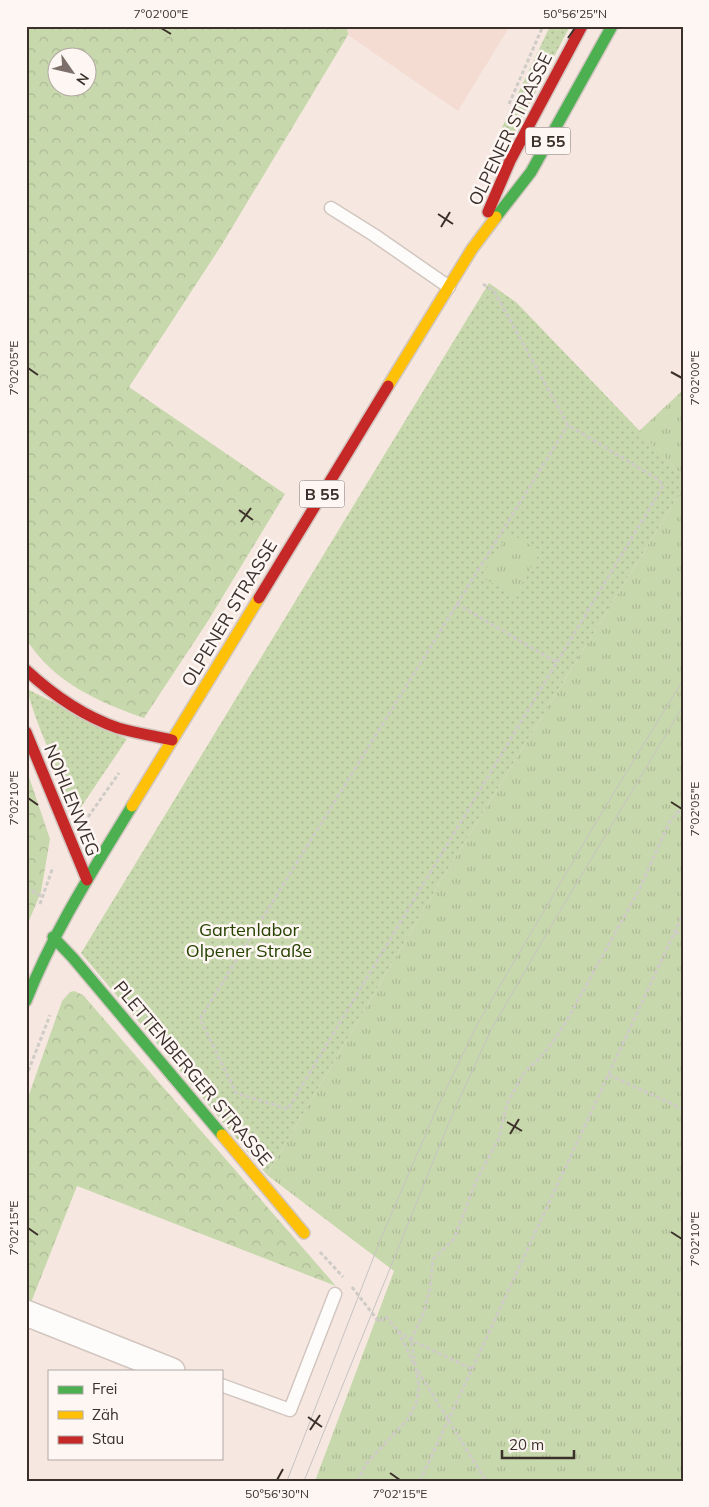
<svg xmlns="http://www.w3.org/2000/svg" width="709" height="1507" font-family="Mulish,sans-serif">
  <style>
    .built { fill: #f4dcd2 }
    .grass { fill: url(#grass-dots) }
    .forest { fill: url(#forest-crowns); fill-rule: evenodd }
    .park { fill: url(#park-tufts) }
    .lines { fill: none; stroke-linecap: round; stroke-linejoin: round }
    .lane-casing { stroke: #d2c6c0; stroke-width: 15 }
    .street-casing { stroke: #d2c6c0; stroke-width: 28 }
    .fast-casing { stroke: #d2c6c0; stroke-width: 14 }
    .slow-casing { stroke: #d2c6c0; stroke-width: 14 }
    .jam-casing { stroke: #d2c6c0; stroke-width: 14 }
    .path { stroke: #cfcbc7; stroke-width: 3; stroke-dasharray: 4 2.5; stroke-linecap: butt }
    .lane { stroke: #fefcfa; stroke-width: 12 }
    .street { stroke: #fefcfa; stroke-width: 25 }
    .fast { stroke: #4caf50; stroke-width: 11 }
    .slow { stroke: #ffc107; stroke-width: 11 }
    .jam { stroke: #c62828; stroke-width: 11 }
    .tram { stroke: #c7c3c2; stroke-width: 1 }
    .ticks { fill: none; stroke: #3c302a; stroke-width: 2 }
    .labels { text-anchor: middle; dominant-baseline: central; stroke-width: 5; stroke-linejoin: round; paint-order: stroke }
    .shield { fill: #fdf6f3; stroke: #766b66; stroke-width: 1 }
    .shield-label { font-size: 16px; font-weight: bold; fill: #3c302a }
    .street-label { font-size: 18px; fill: #3c302a; stroke: #fdf6f3 }
    .park-label { font-size: 18px; fill: #274302; stroke: #fdf6f3 }
    .neatline { fill: none; stroke: #3c302a; stroke-width: 2 }
    .ticks-label { font-size: 12px; text-anchor: middle; fill: #3c302a }
  </style>
  <defs>
    <pattern id="grass-dots" width="8" height="8" patternUnits="userSpaceOnUse" patternTransform="scale(1.25)"><rect width="8" height="8" fill="#c8d8ad"/><path d="M2 2h.1M6 6h.1" fill="none" stroke="#adba95" stroke-width="1.8" stroke-linecap="round"/></pattern>
    <pattern id="forest-crowns" width="20" height="18" patternUnits="userSpaceOnUse" patternTransform="scale(1.25)"><rect width="20" height="18" fill="#c8d8ad"/><path d="M2 6a3 3 0 1 1 6 0M12 15a3 3 0 1 1 6 0" fill="none" stroke="#adba95"/></pattern>
    <pattern id="park-tufts" width="24" height="20" patternUnits="userSpaceOnUse" patternTransform="scale(1.25)"><rect width="24" height="20" fill="#c8d8ad"/><path d="M3 7l-1-3M5 7V3M7 7l1-3M15 17l-1-3M17 17v-4M19 17l1-3" fill="none" stroke="#adba95"/></pattern>
  </defs>
  <rect width="100%" height="100%" fill="#f6e8e1"/>
  <!-- built -->
  <polygon class="built" points="347,26 510,26 458,111 348,35"/>
  <!-- grass -->
  <g class="grass">
    <polygon points="550,26 570,26 494,172 500,149 497,138"/>
    <polygon points="489,283 517,303 683,476 683,488 440,882 267,1175 81,953"/>
    <path d="M27,689L127,739L75,816C61,773 38,733 27,689Z"/>
  </g>
  <!-- forest -->
  <g class="forest">
    <path d="M26,26H347L348,35L221,246L129,387L285,494L208,621L144,718C98,702 53,682 26,639ZM58,58H88V88H58Z"/>
    <polygon points="26,768 50,839 41,892 26,928"/>
    <polygon points="74,991 83,995 336,1286 77,1186 30,1305 26,1304 26,1103 62,1001 70,992"/>
  </g>
  <!-- park -->
  <g class="park">
    <polygon points="683,390 683,476 639,431"/>
    <polygon points="683,488 683,1481 315,1481 394,1271 267,1175 440,882"/>
    <polygon points="509,533 541,551 515,595 481,577"/>
  </g>
  <g class="lines">
    <defs>
      <g id="lane">
        <polyline points="331,208 374,235 449,287"/>
        <polyline points="221,1385 290,1410 335,1294"/>
      </g>
      <polyline id="street" points="26,1313 172,1371"/>
      <g id="fast">
        <polyline points="496,217 531,172 612,26"/>
        <polyline points="53,937 73,958 222,1135"/>
        <path d="M26,1001C53,932 93,870 132,806"/>
      </g>
      <g id="slow">
        <polyline points="388,386 472,249 496,217"/>
        <polyline points="132,806 259,598"/>
        <polyline points="222,1135 304,1233"/>
      </g>
      <g id="jam">
        <polyline points="488,212 510,161 582,26"/>
        <polyline points="259,598 388,386"/>
        <path d="M26,670C53,695 83,716 118,728C136,733 154,736 172,740"/>
        <polyline points="26,732 87,880"/>
      </g>
    </defs>
    <!-- lane casing -->
    <use href="#lane" class="lane-casing"/>
    <!-- street casing -->
    <use href="#street" class="street-casing"/>
    <!-- fast casing -->
    <use href="#fast" class="fast-casing"/>
    <!-- slow casing -->
    <use href="#slow" class="slow-casing"/>
    <!-- jam casing -->
    <use href="#jam" class="jam-casing"/>
    <!-- path -->
    <g class="path">
      <polyline points="509,104 543,26"/>
      <polyline points="483,284 494,291 568,425 659,480 663,486 288,1109 236,1093 200,1019 568,425"/>
      <polyline points="457,604 556,662"/>
      <polyline points="88,817 119,773"/>
      <polyline points="26,888 43,897"/>
      <polyline points="40,904 53,867"/>
      <polyline points="675,934 683,930"/>
      <polyline points="609,1075 683,1109"/>
      <polyline points="26,1077 50,1015"/>
      <polyline points="320,1252 343,1277"/>
      <polyline points="352,1287 379,1322 386,1317 398,1331 411,1340 472,1369"/>
      <polyline points="398,1331 414,1364"/>
      <polyline points="418,1371 486,1481"/>
      <polyline points="357,1481 367,1463 407,1420 416,1404 419,1387 411,1340 424,1312 430,1288 433,1259 454,1239 476,1181 499,1138 507,1104 525,1071 537,1061 553,1042 567,1020 639,890 669,823 683,806"/>
      <polyline points="420,1481 683,914"/>
    </g>
    <!-- lane -->
    <use href="#lane" class="lane"/>
    <!-- street -->
    <use href="#street" class="street"/>
    <!-- fast -->
    <use href="#fast" class="fast"/>
    <!-- slow -->
    <use href="#slow" class="slow"/>
    <!-- jam -->
    <use href="#jam" class="jam"/>
    <!-- tram -->
    <g class="tram">
      <polyline points="287,1481 381,1238 436,1110 478,1023 601,814 683,680"/>
      <polyline points="304,1481 452,1115 491,1030 548,931 683,706"/>
    </g>
  </g>
  <!-- ticks -->
  <path class="ticks" d="M161,28L171,34M568,38L575,28M438,214L453,224M441,227L450,212M28,368L38,375M671,372L682,378M239,510L253,520M241,522L251,508M28,798L38,805M671,802L682,809M507,1122L522,1131M510,1134L519,1119M28,1228L38,1235M671,1232L682,1239M308,1417L322,1427M310,1430L320,1415M390,1473L400,1480M277,1480L283,1469"/>
  <g class="labels">
    <!-- shield labels -->
    <g class="shield">
      <rect x="525.5" y="127.5" width="45" height="27" rx="4"/>
      <rect x="299.5" y="480.5" width="45" height="27" rx="4"/>
    </g>
    <g class="shield-label">
      <text x="548" y="141">B 55</text>
      <text x="322" y="494">B 55</text>
    </g>
    <!-- street labels -->
    <g class="street-label">
      <text transform="translate(510 129) rotate(-64)">OLPENER STRASSE</text>
      <text transform="translate(229 613) rotate(-59)">OLPENER STRASSE</text>
      <text transform="translate(72 800) rotate(68)">NOHLENWEG</text>
      <text transform="translate(193 1073) rotate(50)">PLETTENBERGER STRASSE</text>
    </g>
    <!-- park labels -->
    <g class="park-label">
      <text x="249" y="929">Gartenlabor<tspan x="249" dy="21">Olpener Straße</tspan></text>
    </g>
  </g>
  <!-- border -->
  <rect width="709" height="1507" fill="none" stroke="#fdf6f3" stroke-width="55"/>
  <!-- legend -->
  <rect x="48" y="1370" width="175" height="90" fill="#fdf6f3" stroke="#b0a7a3"/>
  <rect x="58" y="1386" width="25" height="8" fill="#4caf50" stroke="#b0a7a3"/>
  <text x="92" y="1394" font-size="15" fill="#3c302a">Frei</text>
  <rect x="58" y="1411" width="25" height="8" fill="#ffc107" stroke="#b0a7a3"/>
  <text x="92" y="1420" font-size="15" fill="#3c302a">Zäh</text>
  <rect x="58" y="1436" width="25" height="8" fill="#c62828" stroke="#b0a7a3"/>
  <text x="92" y="1444" font-size="15" fill="#3c302a">Stau</text>
  <!-- north arrow -->
  <g transform="translate(72 72) rotate(124)"><circle r="24" fill="#fdf6f3" stroke="#b0a7a3"/>
  <path d="M0-4L9 19L0 12L-9 19Z" fill="#7d706a"/>
  <text y="-8" font-size="14" font-weight="bold" text-anchor="middle" fill="#3c302a">N</text>
  </g>
  <!-- scale -->
  <path d="M502 1450v8h72v-8" fill="none" stroke="#3c302a" stroke-width="2.5"/>
  <text x="509" y="1450" font-size="15" fill="#3c302a" stroke="#fdf6f3" stroke-width="4" paint-order="stroke">20 m</text>
  <rect x="28" y="28" width="654" height="1452" class="neatline"/>
  <g class="ticks-label">
    <text x="161" y="18">7°02'00"E</text>
    <text x="575" y="18">50°56'25"N</text>
    <text transform="translate(14 368) rotate(-90)" y="4">7°02'05"E</text>
    <text transform="translate(695 378) rotate(-90)" y="4">7°02'00"E</text>
    <text transform="translate(14 798) rotate(-90)" y="4">7°02'10"E</text>
    <text transform="translate(695 809) rotate(-90)" y="4">7°02'05"E</text>
    <text transform="translate(14 1228) rotate(-90)" y="4">7°02'15"E</text>
    <text transform="translate(695 1239) rotate(-90)" y="4">7°02'10"E</text>
    <text x="277" y="1498">50°56'30"N</text>
    <text x="400" y="1498">7°02'15"E</text>
  </g>
</svg>
